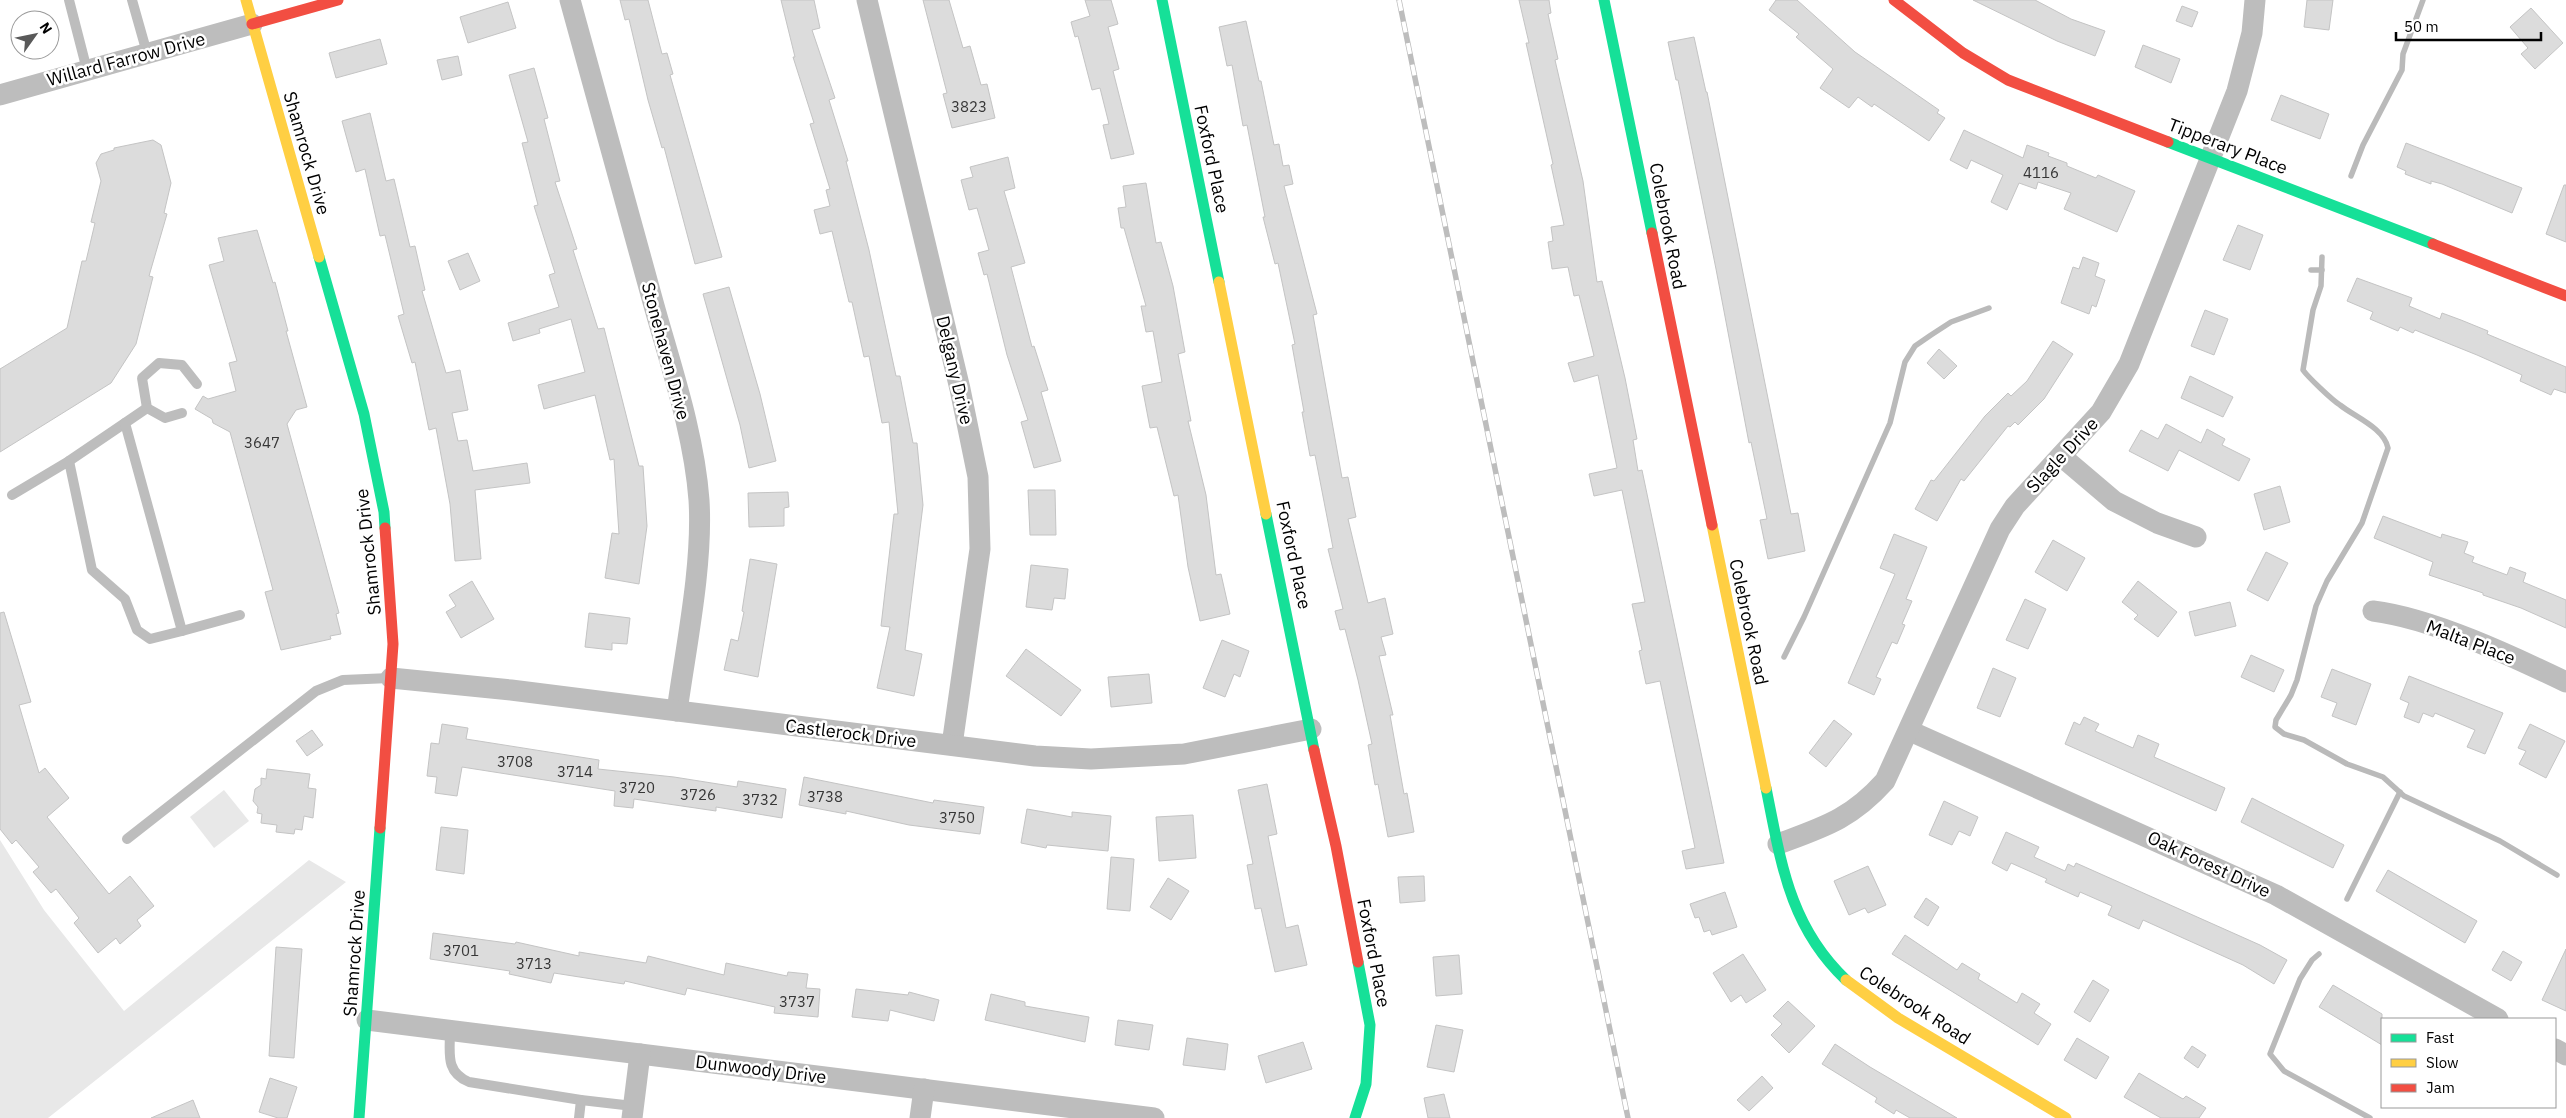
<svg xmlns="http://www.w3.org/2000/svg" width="2566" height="1118" font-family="'IBM Plex Sans',sans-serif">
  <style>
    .green { fill: #e8e8e8 }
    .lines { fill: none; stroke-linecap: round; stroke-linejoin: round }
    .stream { stroke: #bababa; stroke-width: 5.5 }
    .building { fill: #dcdcdc; stroke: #c4c4c4 }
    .lane { stroke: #bdbdbd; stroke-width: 10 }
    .street { stroke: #bdbdbd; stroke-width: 21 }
    .fast { stroke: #16e098; stroke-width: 11 }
    .slow { stroke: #ffcf43; stroke-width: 11 }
    .jam { stroke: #f24e42; stroke-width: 11 }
    .rail-casing { stroke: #bdbdbd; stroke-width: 5.5 }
    .rail { stroke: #fff; stroke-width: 4; stroke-dasharray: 11; stroke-linecap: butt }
    .labels { text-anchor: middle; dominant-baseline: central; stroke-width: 5; stroke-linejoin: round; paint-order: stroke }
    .number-label { font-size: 15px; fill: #373737 }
    .street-label { font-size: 18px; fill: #000; stroke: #fff }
  </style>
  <rect width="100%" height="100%" fill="#fff"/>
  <!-- green -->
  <g class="green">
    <polygon points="224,790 249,821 214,848 190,817"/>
    <polygon points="0,840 44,910 124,1011 309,860 346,882 48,1118 0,1118"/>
  </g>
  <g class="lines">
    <!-- stream -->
    <g class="stream">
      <polyline points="2351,176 2363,145 2402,70 2403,54 2423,0"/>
      <path d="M2322,257L2321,286L2313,310L2303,370C2308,377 2332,400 2340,405C2355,417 2384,428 2388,448L2362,523L2327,581L2316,606L2297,680L2291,695L2276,720L2275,727L2284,734L2304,740L2347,764L2383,777L2404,796L2500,841L2557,875"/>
      <polyline points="2311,270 2322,270"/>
      <polyline points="1784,657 1804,617 1890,423 1905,362 1915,346 1931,335 1951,322 1989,308"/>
      <polyline points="2347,899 2400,792"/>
      <polyline points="2319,954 2312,960 2300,979 2270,1054 2284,1071 2370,1118"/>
    </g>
  </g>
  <!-- building -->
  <g class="building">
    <polygon points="620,0 648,0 662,54 667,53 673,74 670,75 722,257 695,264 664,147 662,148 648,100 629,19 625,20"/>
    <polygon points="781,0 814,0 820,28 812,30 835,98 829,100 848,161 846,161 869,250 896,376 900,376 913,443 917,443 923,505 905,650 922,654 914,696 877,688 890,627 881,626 894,514 898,514 889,422 882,423 869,356 864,357 852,302 849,302 832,231 820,234 814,210 830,206 826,190 830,189 810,124 814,123 793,57 795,57"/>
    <polygon points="923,0 949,0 963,48 970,46 981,85 987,84 995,118 952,128 943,94 947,93"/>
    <polygon points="1085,0 1111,0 1118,24 1108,27 1119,69 1113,71 1134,154 1111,159 1103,125 1109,124 1100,88 1092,90 1078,36 1075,37 1071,22 1090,16"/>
    <polygon points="1519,0 1549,0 1551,13 1548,14 1558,59 1555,60 1583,181 1597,282 1602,281 1625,378 1637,439 1633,440 1638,471 1642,470 1724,863 1686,869 1682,851 1695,848 1660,681 1646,684 1639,651 1642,650 1632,604 1645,602 1622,490 1594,496 1589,474 1617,468 1598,375 1574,382 1568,363 1594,356 1579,295 1574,296 1568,267 1552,269 1548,242 1553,241 1551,227 1564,225 1551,165 1553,164 1526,43 1529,43"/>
    <polygon points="1776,0 1797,0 1855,52 1939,110 1937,113 1945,118 1929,141 1874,104 1872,107 1858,97 1849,108 1820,88 1833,69 1796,37 1799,34 1769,10"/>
    <polygon points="1973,0 2035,0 2071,19 2105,31 2095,56 2057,41"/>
    <polygon points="2307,0 2333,0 2329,30 2304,27"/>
    <polygon points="508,2 516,28 468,43 460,17"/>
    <polygon points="2182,6 2198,12 2192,27 2176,21"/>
    <polygon points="2531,8 2563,43 2535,69 2521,54 2528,48 2510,27"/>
    <polygon points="1246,21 1259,81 1261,81 1274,145 1279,144 1283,166 1289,165 1293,184 1284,186 1317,314 1313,315 1342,478 1348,477 1356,517 1348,519 1368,603 1385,598 1393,634 1381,637 1386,655 1379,656 1393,715 1390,715 1404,794 1407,793 1414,832 1388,837 1378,784 1375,785 1368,745 1372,744 1358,680 1345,629 1340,630 1335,611 1343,609 1328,549 1333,548 1315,455 1310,456 1302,412 1304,412 1292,345 1295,344 1278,263 1275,264 1263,217 1265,217 1247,125 1243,126 1232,65 1227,66 1219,27"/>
    <polygon points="1694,37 1706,92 1707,92 1791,514 1798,513 1805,551 1768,559 1760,520 1767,519 1751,442 1749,443 1716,269 1678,80 1676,80 1668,42"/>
    <polygon points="380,39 387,64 336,78 329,53"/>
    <polygon points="2143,45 2180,59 2171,83 2135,67"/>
    <polygon points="458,56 462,75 442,80 437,60"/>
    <polygon points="534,68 548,118 544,119 560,181 555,182 577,249 573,250 598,329 604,328 639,466 643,466 647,526 639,584 605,578 612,533 619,534 614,459 610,460 595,395 544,409 538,385 585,372 571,319 539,329 540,333 513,341 508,323 559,307 549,275 555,273 534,206 538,205 522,143 528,142 509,75"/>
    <polygon points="2281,95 2329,114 2320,139 2271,120"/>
    <polygon points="370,113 386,181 394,179 410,247 415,246 425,290 422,291 446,373 460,370 468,410 452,413 458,441 467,440 473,471 527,463 530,483 475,490 481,559 455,561 450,504 436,428 429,430 415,362 412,363 398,316 404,314 385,235 380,236 365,169 356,172 342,121"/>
    <polygon points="1964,130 2023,158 2027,145 2049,153 2048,156 2067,163 2067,166 2096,178 2098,175 2135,191 2117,232 2064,209 2071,193 2038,182 2036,189 2019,183 2007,210 1991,202 2003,175 1971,160 1967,169 1950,160"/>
    <polygon points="153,140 161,145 171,183 164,213 167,214 149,276 153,277 136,344 111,383 0,452 0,369 67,328 82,261 86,261 95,223 91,222 101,181 96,163 101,154 114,150 114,148"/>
    <polygon points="2406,143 2522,188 2512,213 2442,184 2431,181 2431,184 2405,174 2406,171 2397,167"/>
    <polygon points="1008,157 1015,188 1004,191 1025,263 1011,267 1032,347 1034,346 1048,390 1041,392 1061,461 1034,468 1021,422 1028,420 1007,355 987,274 984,275 978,253 989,250 977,208 969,210 961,180 973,177 970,167"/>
    <polygon points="1146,183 1156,243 1161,242 1173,286 1185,352 1178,354 1191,421 1188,421 1206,495 1216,575 1221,574 1230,614 1200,621 1188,567 1178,495 1174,496 1157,427 1150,428 1142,386 1162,382 1153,331 1146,332 1141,306 1146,306 1124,228 1121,228 1118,208 1126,207 1123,186"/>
    <polygon points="2564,185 2566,185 2566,242 2546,234"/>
    <polygon points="2238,225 2263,235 2250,270 2223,260"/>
    <polygon points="257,230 273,283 275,282 288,331 286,331 307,407 296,410 287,424 339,613 336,614 341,634 330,636 331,639 281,650 265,592 273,590 230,432 213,423 212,419 195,409 203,396 208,399 236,391 229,363 237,361 209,265 224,261 218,238"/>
    <polygon points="468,253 480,281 460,290 448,261"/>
    <polygon points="2083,257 2099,263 2095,276 2105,280 2096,307 2092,305 2089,314 2061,303 2073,267 2079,269"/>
    <polygon points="2357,278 2412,298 2409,306 2440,319 2442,313 2461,320 2488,331 2487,334 2566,367 2566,393 2554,389 2551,395 2520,381 2522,375 2477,355 2415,330 2413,333 2400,327 2398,331 2370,319 2373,312 2347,301"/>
    <polygon points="729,287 760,394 776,461 749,468 740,425 703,294"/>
    <polygon points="2205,310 2228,319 2214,355 2191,346"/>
    <polygon points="2053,341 2073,354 2044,399 2018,425 2015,422 2010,427 2008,426 1964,481 1961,479 1937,521 1915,509 1931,480 1934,481 1985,416 2008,393 2011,396 2027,381"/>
    <polygon points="1939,349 1957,366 1944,379 1927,363"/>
    <polygon points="2190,376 2233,397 2223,417 2181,398"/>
    <polygon points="2166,424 2201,443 2207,429 2225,439 2222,445 2250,459 2239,481 2179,450 2168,471 2129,451 2141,430 2158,439"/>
    <polygon points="2280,486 2290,522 2264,530 2254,494"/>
    <polygon points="1028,490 1055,490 1056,535 1030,535"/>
    <polygon points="788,492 789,507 784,508 784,526 749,527 748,493"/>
    <polygon points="2383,516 2441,538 2442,534 2468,542 2464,553 2474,557 2472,562 2507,575 2510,567 2526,573 2523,582 2566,600 2566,628 2521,608 2483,595 2483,593 2429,575 2433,562 2374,538"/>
    <polygon points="1894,534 1927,547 1906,599 1912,601 1902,624 1905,625 1897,644 1892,642 1876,677 1881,679 1874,695 1848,683 1895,574 1880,568"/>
    <polygon points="2053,540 2085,558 2067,591 2035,572"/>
    <polygon points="2266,552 2288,563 2268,601 2247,590"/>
    <polygon points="750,559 777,564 758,677 724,670 731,639 738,641 744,612 742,611"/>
    <polygon points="1031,565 1068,569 1065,599 1054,598 1052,610 1026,607"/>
    <polygon points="472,581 494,619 461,638 446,612 456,606 449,595"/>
    <polygon points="2138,581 2177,612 2158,637 2134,619 2138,615 2122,602"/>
    <polygon points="2025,599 2046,609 2028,649 2006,640"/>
    <polygon points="2230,602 2236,626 2195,636 2189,612"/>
    <polygon points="4,612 31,702 19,705 39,773 45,768 69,798 47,817 109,894 130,876 154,906 137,920 141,926 120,944 116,938 98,953 74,923 79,918 56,889 51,893 33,872 39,867 16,840 12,844 0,829 0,613"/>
    <polygon points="589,613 630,618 627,644 612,643 612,650 585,647"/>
    <polygon points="1222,640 1249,651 1240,677 1234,674 1225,697 1203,688"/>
    <polygon points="1026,649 1081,690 1061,716 1006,676"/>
    <polygon points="2251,655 2284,670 2274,692 2241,677"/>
    <polygon points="1993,668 2016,678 2000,717 1977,708"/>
    <polygon points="2332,669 2371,684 2356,725 2332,716 2337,703 2321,697"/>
    <polygon points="1149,674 1152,703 1111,707 1108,677"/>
    <polygon points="2409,676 2503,713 2485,754 2467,747 2475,730 2435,713 2433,717 2423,713 2419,723 2404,717 2409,703 2400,699"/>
    <polygon points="2084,717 2099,724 2095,731 2133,748 2138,735 2159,744 2154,757 2225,788 2216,811 2065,744 2074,722 2080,725"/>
    <polygon points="1834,720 1852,734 1826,767 1809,753"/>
    <polygon points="442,724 468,728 466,739 599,760 598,769 674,777 737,787 738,781 786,789 782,818 716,807 716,811 634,799 633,808 614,806 615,791 462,767 457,796 435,793 437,777 427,776 431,743 439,744"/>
    <polygon points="2530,724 2565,741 2546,778 2519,764 2526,751 2518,748"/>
    <polygon points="312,730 323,745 307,756 296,741"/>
    <polygon points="267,769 310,774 308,788 316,789 313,818 304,816 302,830 295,829 294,834 276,832 277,825 261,823 262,814 257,813 258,807 253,801 255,789 261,785 261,778 266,779"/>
    <polygon points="804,777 933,803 934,800 984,807 980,834 909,825 846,811 846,814 799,805"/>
    <polygon points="1267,784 1277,834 1268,836 1286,928 1298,925 1307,965 1275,972 1261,908 1255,909 1247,865 1253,864 1238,790"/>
    <polygon points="2252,798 2344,845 2333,868 2241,822"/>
    <polygon points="1944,801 1978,817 1970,836 1959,831 1952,845 1929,835"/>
    <polygon points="1027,809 1072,817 1072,812 1111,816 1108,851 1047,845 1046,848 1021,843"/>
    <polygon points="1193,815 1196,858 1159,861 1156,817"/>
    <polygon points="441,827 468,830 464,874 436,870"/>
    <polygon points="2006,832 2039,847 2034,857 2065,871 2068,864 2074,867 2076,863 2260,945 2287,960 2274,984 2243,965 2143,920 2139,929 2108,915 2112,906 2080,892 2078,897 2045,882 2047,879 2011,863 2007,871 1992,863"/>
    <polygon points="1111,857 1134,859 1130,911 1107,909"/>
    <polygon points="1868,866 1886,905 1868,913 1865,908 1849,915 1834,881"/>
    <polygon points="2388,870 2477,921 2465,943 2376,891"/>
    <polygon points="1424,876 1425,901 1400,903 1398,877"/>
    <polygon points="1168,878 1189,891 1171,920 1150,907"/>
    <polygon points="1725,892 1737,927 1712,935 1710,930 1704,932 1699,917 1695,918 1690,904"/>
    <polygon points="1926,898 1939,907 1928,926 1914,917"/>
    <polygon points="433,933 515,944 516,942 579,956 579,952 646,963 648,956 724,975 726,963 787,976 788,972 808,974 806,988 820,989 818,1017 774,1013 775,1007 687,988 685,995 625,981 624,984 554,973 551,983 509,974 510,971 430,959"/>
    <polygon points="1905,935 1957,970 1962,963 1980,974 1978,979 2017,1003 2022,993 2040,1004 2034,1013 2051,1024 2038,1045 1892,954"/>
    <polygon points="276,947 302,949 294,1058 269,1056"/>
    <polygon points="2566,949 2566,1011 2542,1000"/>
    <polygon points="2503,951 2522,962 2511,981 2492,970"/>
    <polygon points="1743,954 1766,990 1746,1003 1741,995 1731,1002 1713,973"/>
    <polygon points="1459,955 1462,994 1436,996 1433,957"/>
    <polygon points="2093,980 2109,990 2090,1022 2074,1012"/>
    <polygon points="2333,985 2382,1014 2382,1045 2319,1007"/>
    <polygon points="856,989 908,995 909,992 939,1000 934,1021 890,1010 888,1021 852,1017"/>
    <polygon points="991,994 1025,1002 1025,1006 1089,1017 1085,1042 985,1020"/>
    <polygon points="1788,1001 1815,1026 1789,1053 1771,1035 1782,1024 1773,1016"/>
    <polygon points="1118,1020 1153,1025 1149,1050 1115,1045"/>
    <polygon points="1436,1025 1463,1030 1454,1072 1427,1067"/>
    <polygon points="1187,1038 1228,1044 1225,1070 1183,1065"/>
    <polygon points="2077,1038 2109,1057 2096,1079 2064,1060"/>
    <polygon points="1303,1042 1312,1069 1266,1083 1258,1056"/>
    <polygon points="1835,1044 1870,1067 1957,1118 1910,1118 1896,1110 1894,1114 1875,1102 1877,1098 1822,1064"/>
    <polygon points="2192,1046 2206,1055 2198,1068 2184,1058"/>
    <polygon points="2139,1073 2183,1099 2186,1096 2206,1108 2199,1118 2161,1118 2124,1097"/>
    <polygon points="1762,1076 1773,1088 1749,1111 1737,1100"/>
    <polygon points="270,1078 297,1087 287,1118 278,1118 259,1112"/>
    <polygon points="1444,1094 1450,1118 1428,1118 1424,1098"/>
    <polygon points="193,1100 200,1118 151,1118"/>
  </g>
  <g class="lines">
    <!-- lane -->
    <g class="lane">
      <polyline points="69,0 87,70"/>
      <polyline points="132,0 147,53"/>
      <polyline points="182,413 165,418 147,408 142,378 159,363 182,365 197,384"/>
      <polyline points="69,461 125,423"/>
      <polyline points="12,495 69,461 92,570 125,599 137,630 150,639 182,631 125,423 147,408"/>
      <polyline points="182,631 240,615"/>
      <polyline points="127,839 316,691 343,680 390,678"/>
      <path d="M450,1031C450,1053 445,1072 469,1082L581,1100L579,1118"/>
      <polyline points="581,1100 633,1106"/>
    </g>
    <!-- street -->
    <g class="street">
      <path d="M570,0C598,101 625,201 653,302C671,367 694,433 699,500C703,565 686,646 677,711"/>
      <polyline points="867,0 960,389 978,477 980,549 952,745"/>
      <polyline points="0,95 252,24"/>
      <polyline points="2061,456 2114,501 2157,523 2196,537"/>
      <path d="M2373,611C2431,618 2512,656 2566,682"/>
      <polyline points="391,678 511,690 1035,756 1091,759 1184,754 1311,729"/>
      <polyline points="1910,731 2276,895 2498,1019"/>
      <path d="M1778,844C1824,827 1851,819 1885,781L2000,529L2015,506L2101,412L2129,364L2237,91L2252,33L2255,0"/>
      <polyline points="367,1020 1154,1118"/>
      <polyline points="2555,1049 2566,1055"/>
      <polyline points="632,1118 640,1054"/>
      <polyline points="920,1118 924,1089"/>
    </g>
    <!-- fast -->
    <g class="fast">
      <polyline points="1162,0 1219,282"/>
      <polyline points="1604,0 1652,233"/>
      <polyline points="2168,142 2433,244"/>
      <polyline points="319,257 364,414 384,512 385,528"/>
      <polyline points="1266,514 1314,750"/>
      <path d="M1766,788C1781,862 1789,926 1846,980"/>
      <polyline points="359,1118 380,828"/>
      <polyline points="1355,1118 1366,1084 1370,1025 1358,962"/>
    </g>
    <!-- slow -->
    <g class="slow">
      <polyline points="246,0 319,257"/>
      <polyline points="1219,282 1266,514"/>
      <polyline points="1712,525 1766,788"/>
      <polyline points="1846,980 1898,1018 2066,1118"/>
    </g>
    <!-- jam -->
    <g class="jam">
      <polyline points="1894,0 1963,53 2008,80 2168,142"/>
      <polyline points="252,24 338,0"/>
      <polyline points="1652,233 1712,525"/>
      <polyline points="2433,244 2566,296"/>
      <polyline points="1314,750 1336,846 1358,962"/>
      <polyline points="380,828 393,644 385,528"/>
    </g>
    <defs>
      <polyline id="rail" points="1399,0 1628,1118"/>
    </defs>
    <!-- rail casing -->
    <use href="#rail" class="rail-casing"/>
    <!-- rail -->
    <use href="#rail" class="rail"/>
  </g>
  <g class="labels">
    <!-- number labels -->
    <g class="number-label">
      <text x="969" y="106">3823</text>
      <text x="2041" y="172">4116</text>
      <text x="262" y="442">3647</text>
      <text x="515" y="761">3708</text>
      <text x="575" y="771">3714</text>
      <text x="637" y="787">3720</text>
      <text x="698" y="794">3726</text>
      <text x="825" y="796">3738</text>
      <text x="760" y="799">3732</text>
      <text x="957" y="817">3750</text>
      <text x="461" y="950">3701</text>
      <text x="534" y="963">3713</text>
      <text x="797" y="1001">3737</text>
    </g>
    <!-- street labels -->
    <g class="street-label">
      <text transform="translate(126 59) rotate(-15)">Willard Farrow Drive</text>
      <text transform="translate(2228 146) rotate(21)">Tipperary Place</text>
      <text transform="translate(307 153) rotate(74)">Shamrock Drive</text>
      <text transform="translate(1212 159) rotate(78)">Foxford Place</text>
      <text transform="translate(1668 226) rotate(79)">Colebrook Road</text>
      <text transform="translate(666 351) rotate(75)">Stonehaven Drive</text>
      <text transform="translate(955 370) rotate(77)">Delgany Drive</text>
      <text transform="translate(2062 455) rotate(-47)">Slagle Drive</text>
      <text transform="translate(368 552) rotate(-96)">Shamrock Drive</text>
      <text transform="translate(1294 555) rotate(78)">Foxford Place</text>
      <text transform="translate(1749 622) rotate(78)">Colebrook Road</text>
      <text transform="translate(2471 642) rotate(21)">Malta Place</text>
      <text transform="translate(851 733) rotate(7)">Castlerock Drive</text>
      <text transform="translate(2209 864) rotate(25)">Oak Forest Drive</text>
      <text transform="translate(354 953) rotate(-86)">Shamrock Drive</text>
      <text transform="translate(1374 953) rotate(79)">Foxford Place</text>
      <text transform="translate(1915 1005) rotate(33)">Colebrook Road</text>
      <text transform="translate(761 1069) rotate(7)">Dunwoody Drive</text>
    </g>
  </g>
  <!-- legend -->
  <rect x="2381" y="1018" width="175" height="90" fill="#ffffff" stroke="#999999"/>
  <rect x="2391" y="1034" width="25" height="8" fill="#16e098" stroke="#999999"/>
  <text x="2426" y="1043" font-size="15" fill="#000000">Fast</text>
  <rect x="2391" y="1059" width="25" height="8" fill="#ffcf43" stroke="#999999"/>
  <text x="2426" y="1068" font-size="15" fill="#000000">Slow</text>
  <rect x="2391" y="1084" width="25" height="8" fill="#f24e42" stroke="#999999"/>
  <text x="2426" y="1093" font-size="15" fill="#000000">Jam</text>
  <!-- north arrow -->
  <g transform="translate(35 35) rotate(57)"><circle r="24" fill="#ffffff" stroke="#999999"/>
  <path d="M0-4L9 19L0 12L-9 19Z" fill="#595959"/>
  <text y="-8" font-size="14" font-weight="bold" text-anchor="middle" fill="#000000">N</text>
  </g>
  <!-- scale -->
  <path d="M2396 32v8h145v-8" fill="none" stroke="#000000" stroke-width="2.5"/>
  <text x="2404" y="32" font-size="15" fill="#000000" stroke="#ffffff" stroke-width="4" paint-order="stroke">50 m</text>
</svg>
